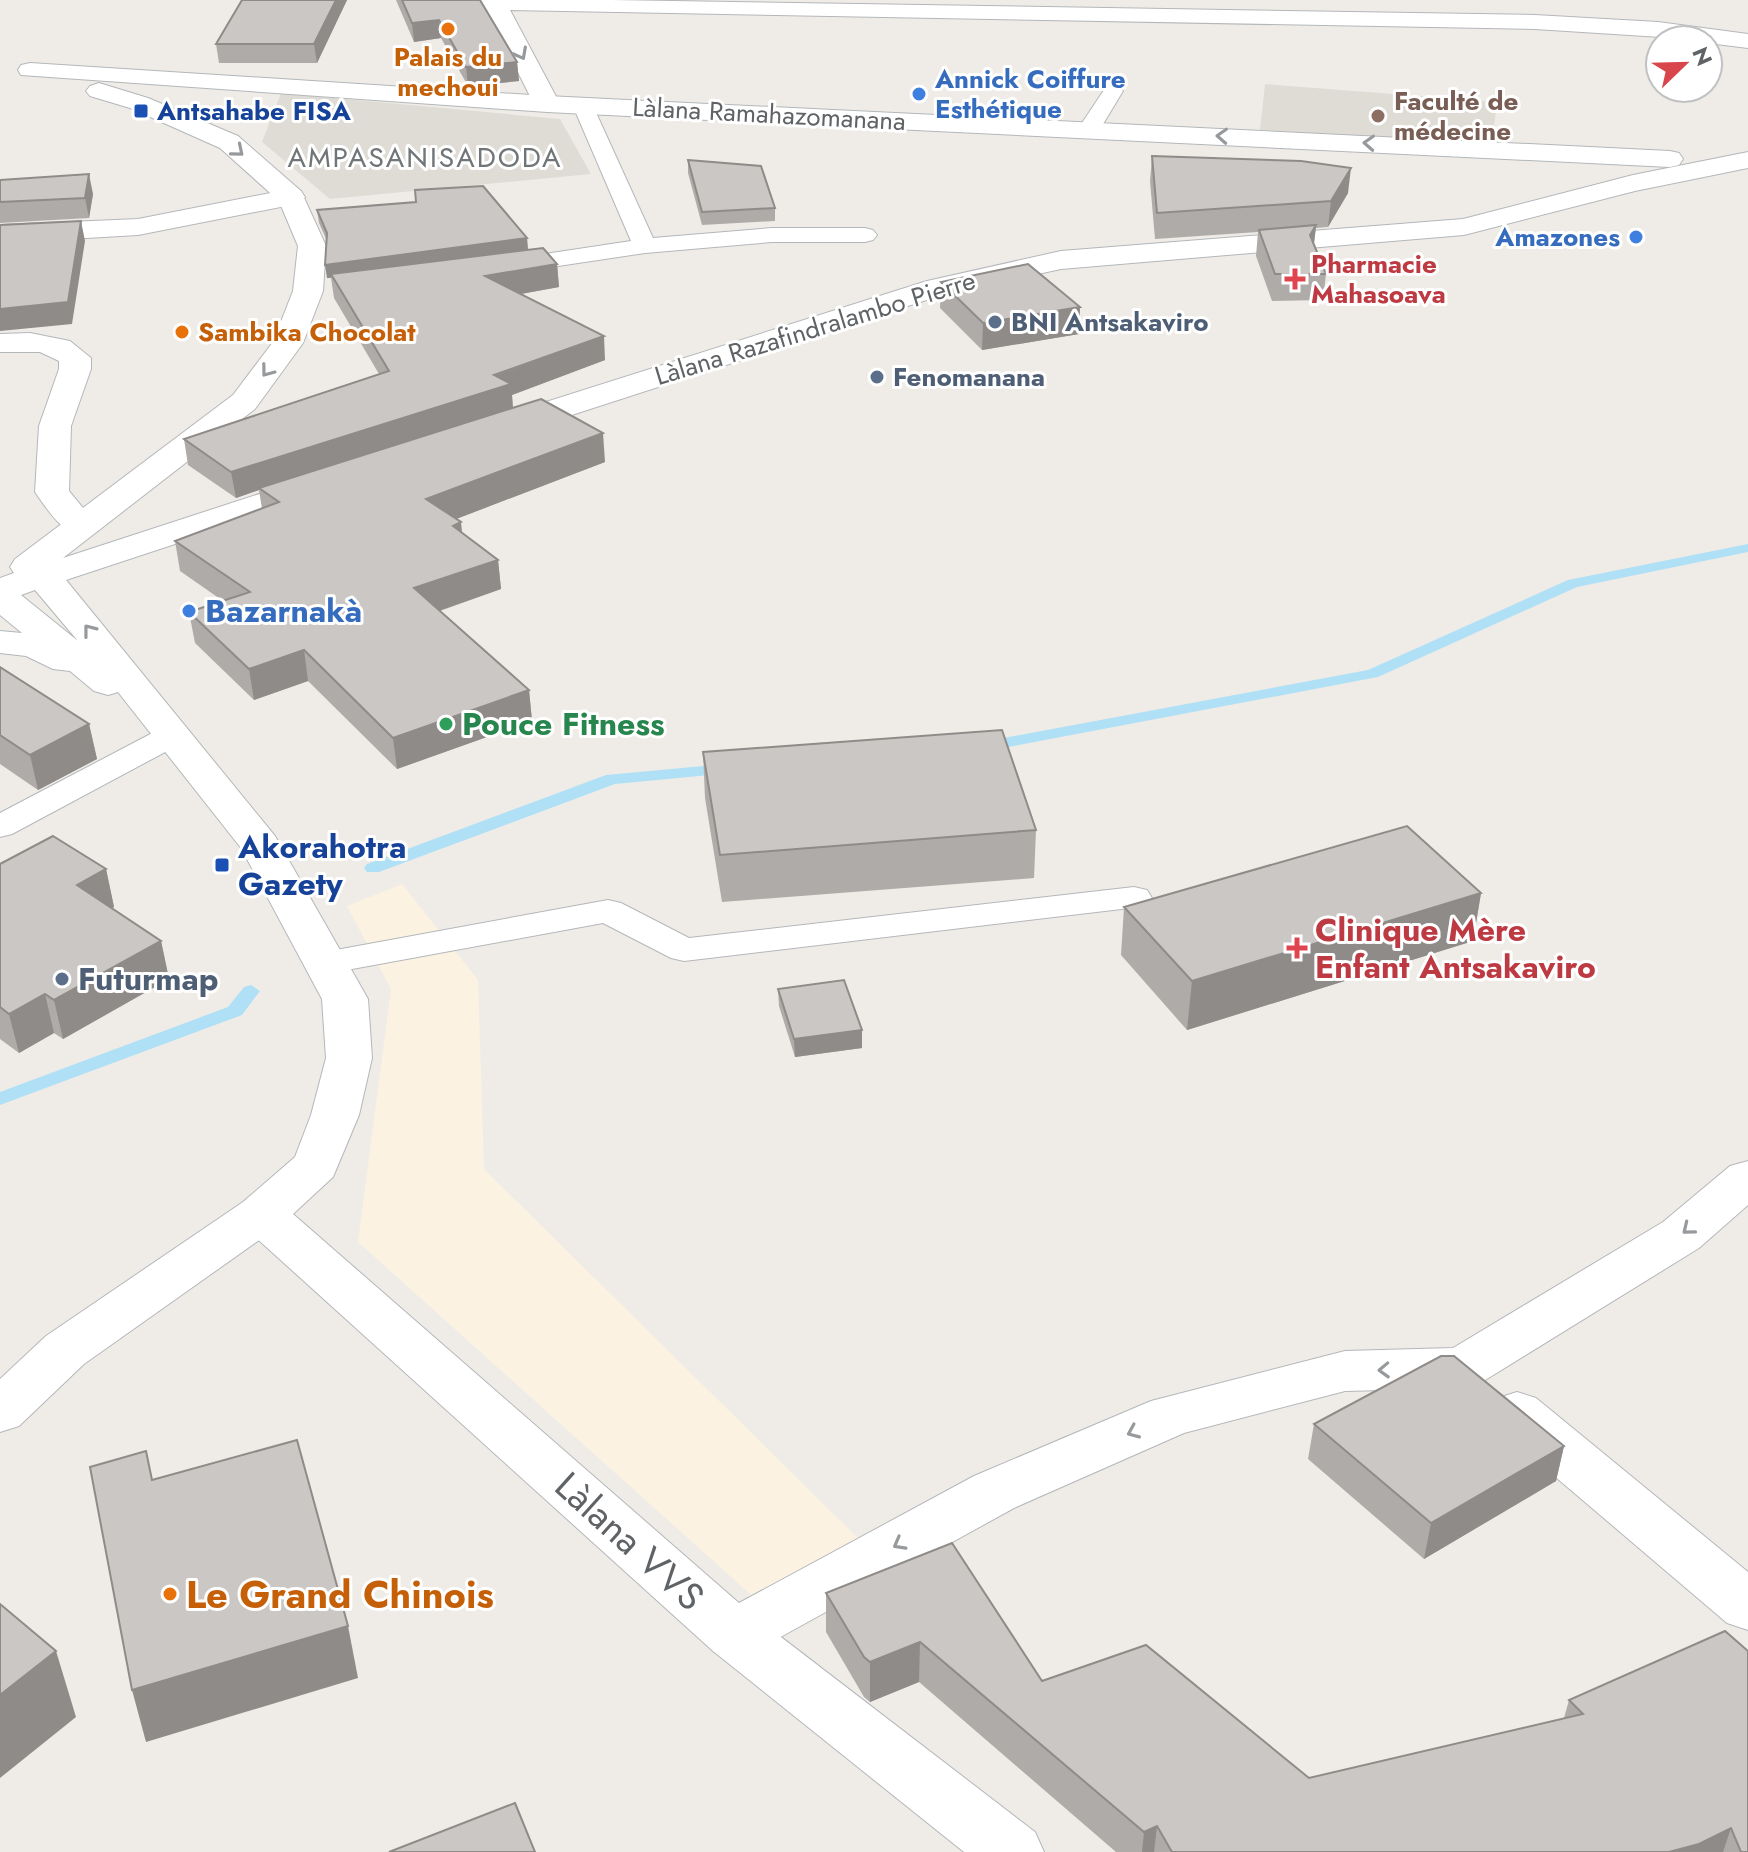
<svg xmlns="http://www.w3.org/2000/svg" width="1748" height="1852" font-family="Jost,sans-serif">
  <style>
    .commercial { fill: #fbf2e1 }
    .education { fill: #dfdcd6 }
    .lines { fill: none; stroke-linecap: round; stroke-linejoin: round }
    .stream { fill: #b0e0f6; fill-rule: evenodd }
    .service-casing { stroke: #b4b7ba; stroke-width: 2 }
    .minor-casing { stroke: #b4b7ba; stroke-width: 2 }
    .tertiary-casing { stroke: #b4b7ba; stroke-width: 2 }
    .secondary-casing { stroke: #b3b7ba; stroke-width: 2 }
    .service { fill: #fff; fill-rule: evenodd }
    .minor { fill: #fff; fill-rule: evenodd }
    .tertiary { fill: #fff; fill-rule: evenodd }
    .secondary { fill: #fff; fill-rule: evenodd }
    .wall { fill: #afaba9 }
    .shaded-wall { fill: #8e8b89 }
    .building { fill: #cbc7c4; stroke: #8e8b89; stroke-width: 2 }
    .oneway { stroke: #979a9c }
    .food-dot { fill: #e8710a; stroke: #fff; stroke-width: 3 }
    .shop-dot { fill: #3f7fe0; stroke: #fff; stroke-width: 3 }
    .transit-dot { fill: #1a4fb4; stroke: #fff; stroke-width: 3 }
    .education-dot { fill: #8d6e63; stroke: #fff; stroke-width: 3 }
    .health-dot { fill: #e0444e; stroke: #fff; stroke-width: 3 }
    .service-dot { fill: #5c6f8a; stroke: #fff; stroke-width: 3 }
    .leisure-dot { fill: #2e9e5b; stroke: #fff; stroke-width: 3 }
    .labels { text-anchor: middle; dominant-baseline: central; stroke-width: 6; stroke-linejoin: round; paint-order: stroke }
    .far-food-label { font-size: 26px; font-weight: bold; fill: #c56008; stroke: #fff }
    .far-shop-label { font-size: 26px; font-weight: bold; fill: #366cbe; stroke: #fff; text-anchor: start }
    .far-education-label { font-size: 26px; font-weight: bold; fill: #785e54; stroke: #fff; text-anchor: start }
    .far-transit-label { font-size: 26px; font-weight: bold; fill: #164399; stroke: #fff; text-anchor: start }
    .far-street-label { font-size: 26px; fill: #5f6366; stroke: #fff }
    .far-health-label { font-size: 26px; font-weight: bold; fill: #be3a42; stroke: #fff; text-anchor: start }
    .far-service-label { font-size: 26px; font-weight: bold; fill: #4e5e75; stroke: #fff; text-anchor: start }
    .far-neighbourhood-label { font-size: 28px; letter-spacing: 2px; fill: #707578; stroke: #fff }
    .shop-label { font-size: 32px; font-weight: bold; fill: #366cbe; stroke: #fff; text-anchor: start }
    .leisure-label { font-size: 32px; font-weight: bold; fill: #27864d; stroke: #fff; text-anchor: start }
    .transit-label { font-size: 32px; font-weight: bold; fill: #164399; stroke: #fff; text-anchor: start }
    .health-label { font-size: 32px; font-weight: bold; fill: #be3a42; stroke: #fff; text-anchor: start }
    .service-label { font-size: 32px; font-weight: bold; fill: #4e5e75; stroke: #fff; text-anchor: start }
    .near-street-label { font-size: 38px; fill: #5f6366; stroke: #fff }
    .near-food-label { font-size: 38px; font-weight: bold; fill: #c56008; stroke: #fff; text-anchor: start }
  </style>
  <rect width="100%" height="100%" fill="#efece7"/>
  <!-- commercial -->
  <polygon class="commercial" points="402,884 478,980 484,1169 868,1548 768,1610 358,1242 391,989 347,906"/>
  <!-- education -->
  <g class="education">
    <polygon points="1265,84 1497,102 1492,143 1260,130"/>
    <polygon points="281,93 560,119 591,174 330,199 262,142"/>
  </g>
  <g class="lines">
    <!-- stream -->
    <g class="stream">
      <polygon points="1748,544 1748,552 1577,587 1378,677 982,752 974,747 982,742 1368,670 1568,580"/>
      <polygon points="725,764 733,769 731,773 615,784 379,872 367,872 364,868 367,864 606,775"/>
      <polygon points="251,985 260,991 242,1015 0,1105 0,1092 228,1007 244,987"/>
    </g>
    <defs>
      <g id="service">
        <polygon points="1113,85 1123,91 1097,134 1089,135 1081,134 1078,129 1106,87"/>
        <polygon points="583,100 593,106 653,238 772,228 865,228 873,230 877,235 873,240 865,242 772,242 645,253 505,274 497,272 493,267 497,262 505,260 631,241 573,106"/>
        <polygon points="171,726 182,729 187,736 182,743 12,834 0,837 0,813 160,729"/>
        <polygon points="1134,887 1147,890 1152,898 1147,906 684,961 671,958 603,923 325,974 312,971 307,963 312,955 325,952 608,900 621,903 689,938"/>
      </g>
      <g id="minor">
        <polygon points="412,0 611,0 1535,15 1658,22 1748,34 1748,48 1708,43 1708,40 1535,29 510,10 560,104 556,109 538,109 534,104 486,9 424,7 416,5"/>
        <polygon points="291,189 301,191 305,197 301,203 138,235 0,243 0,225 138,219"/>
        <path d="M30,333L70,341L91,358V369L71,426L69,491L98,526L93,533C65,540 50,513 35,492L39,426L59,369V361L40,352H0V334Z"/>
        <polygon points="1748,1161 1748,1205 1699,1248 1482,1382 1463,1388 1345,1391 1184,1433 1014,1508 755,1651 734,1659 713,1651 704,1634 713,1617 974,1476 1151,1401 1345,1351 1453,1348 1663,1222 1730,1166"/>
        <polygon points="1517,1392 1536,1398 1748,1572 1748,1630 1727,1623 1498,1428 1490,1413 1498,1398"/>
      </g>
      <polygon id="tertiary" points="261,1197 279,1202 286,1214 279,1226 84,1364 19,1426 0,1432 0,1379 46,1336 243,1202"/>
      <g id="secondary">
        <polygon points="30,63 547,96 1670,151 1679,153 1683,159 1679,165 1670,167 547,112 21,75 18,70 21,65"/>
        <path d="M99,83L148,98L238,136L301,191L326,246L323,291L303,343L255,409L63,558L305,479L317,476L329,479L334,486L329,493L66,580L275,836L368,999L372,1058L359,1115L333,1177L293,1214L755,1617L1035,1832L1044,1852H964L713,1651L243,1226L236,1214L243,1202L295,1157L311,1115L326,1058L322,999L241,848L118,692L108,695L94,691L70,671L53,669L26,656L0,653V631L22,633L0,615V578L14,573L10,567L15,559L233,395L273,342L293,291L298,246L279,201L220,148L130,108L90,96L86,91L90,86ZM35,590L78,641L21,595Z"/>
        <polygon points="1748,152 1748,168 1635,191 1464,235 1061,269 945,294 513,434 501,437 489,434 485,427 489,420 927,281 1061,251 1463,219 1633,175"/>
      </g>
    </defs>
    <!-- service casing -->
    <use href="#service" class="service-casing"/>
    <!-- minor casing -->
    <use href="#minor" class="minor-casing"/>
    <!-- tertiary casing -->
    <use href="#tertiary" class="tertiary-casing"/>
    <!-- secondary casing -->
    <use href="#secondary" class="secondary-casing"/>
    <!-- service -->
    <use href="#service" class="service"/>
    <!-- minor -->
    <use href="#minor" class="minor"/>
    <!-- tertiary -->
    <use href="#tertiary" class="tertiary"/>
    <!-- secondary -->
    <use href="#secondary" class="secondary"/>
  </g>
  <!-- wall -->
  <g class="wall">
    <polygon points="242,0 347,0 317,63 219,63 216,44"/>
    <polygon points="396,0 480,0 517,62 519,81 468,86 441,38 414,42"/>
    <polygon points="1152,156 1348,193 1328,227 1316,228 1314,244 1326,274 1323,300 1272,301 1256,256 1258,232 1155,239 1150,181"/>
    <polygon points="688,160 775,208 775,221 702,225 688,173"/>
    <polygon points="0,180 93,194 89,218 0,223"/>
    <polygon points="416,202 527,238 528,249 557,264 559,287 521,294 605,360 512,395 513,408 605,462 456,519 462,533 498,560 501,589 440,611 529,690 532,721 397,769 308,681 254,700 195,643 189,612 223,601 180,571 175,541 262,509 259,490 236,498 188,465 184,439 379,374 334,298 331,278 327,278 327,241 319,223 317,210"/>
    <polygon points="941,282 1080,307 1079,334 982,350 940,308"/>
    <polygon points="0,667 89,724 97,759 38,790 0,764"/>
    <polygon points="703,752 1036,830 1034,878 722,902 705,798"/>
    <polygon points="0,864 106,869 114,907 112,908 161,941 169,979 63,1039 54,1033 19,1053 0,1039"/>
    <polygon points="1481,893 1473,941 1187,1030 1121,955 1124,907"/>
    <polygon points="778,989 862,1030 862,1048 795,1057 779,1006"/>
    <polygon points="1314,1424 1564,1446 1556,1481 1424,1559 1308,1459"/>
    <polygon points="826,1593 1042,1681 1309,1778 1564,1718 1569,1700 1748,1651 1748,1852 1116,1852 919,1682 870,1702 864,1697 826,1632"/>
  </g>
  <!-- shaded-wall -->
  <g class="shaded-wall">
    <polygon points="336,0 347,0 317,63 314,44"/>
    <polygon points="439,20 441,38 414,42 412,23"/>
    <polygon points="517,62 519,81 468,86 466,67"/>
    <polygon points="1351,168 1348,193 1328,227 1331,201"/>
    <polygon points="89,174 93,194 89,218 85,198"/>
    <polygon points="81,221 85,241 72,324 0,331 0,309"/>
    <polygon points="1316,225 1313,251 1310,235"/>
    <polygon points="527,238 528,252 331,274 331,278 327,278 325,265"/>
    <polygon points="557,264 559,287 487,300 485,276"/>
    <polygon points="1080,307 1079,334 982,350 983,323"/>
    <polygon points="604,336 605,360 512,395 513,410 259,488 259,490 236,498 231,472"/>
    <polygon points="603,433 605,462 430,529 426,499"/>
    <polygon points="461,522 464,552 453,526"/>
    <polygon points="498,560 501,589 418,618 414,588"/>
    <polygon points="304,650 308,681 254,700 249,669"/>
    <polygon points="529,690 532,721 397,769 393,738"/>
    <polygon points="89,724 97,759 38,790 30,755"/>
    <polygon points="106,869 114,907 86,923 77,885"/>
    <polygon points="1481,893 1473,941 1187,1030 1192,981"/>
    <polygon points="161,941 169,979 63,1039 54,1000"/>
    <polygon points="45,994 54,1033 19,1053 9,1014"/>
    <polygon points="862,1030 862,1048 795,1057 794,1039"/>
    <polygon points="1564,1446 1556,1481 1424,1559 1431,1523"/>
    <polygon points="348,1626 358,1678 146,1742 132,1690"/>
    <polygon points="920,1642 919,1682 870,1702 870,1662"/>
    <polygon points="56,1651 76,1717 0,1778 0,1695"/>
    <polygon points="1157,1826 1154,1852 1142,1852 1144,1832"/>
    <polygon points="1731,1828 1723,1852 1669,1852"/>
  </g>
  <!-- building -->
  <g class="building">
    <polygon points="242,0 336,0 314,44 216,44"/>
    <polygon points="402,0 480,0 517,62 466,67 439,20 412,23"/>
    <polygon points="1152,156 1301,161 1351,168 1331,201 1157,213"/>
    <polygon points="688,160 761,166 775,208 702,212"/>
    <polygon points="89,174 85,198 0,202 0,180"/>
    <polygon points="483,186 527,238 325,265 327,233 317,210 416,202 415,190"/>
    <polygon points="81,221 68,302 0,309 0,225"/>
    <polygon points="1316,225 1310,235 1326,274 1275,274 1259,230"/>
    <polygon points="543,248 557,264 485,276 604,336 494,375 511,384 231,472 184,439 389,371 331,274"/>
    <polygon points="1028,264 1080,307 983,323 941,282"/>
    <polygon points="541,399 603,433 426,499 461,522 453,526 498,560 414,588 529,690 393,738 304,650 249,669 189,612 250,592 175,541 279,502 259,488"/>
    <polygon points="0,667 89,724 30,755 0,735"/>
    <polygon points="1002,730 1036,830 720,855 703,752"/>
    <polygon points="1407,826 1481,893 1192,981 1124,907"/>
    <polygon points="53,836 106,869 77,885 161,941 54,1000 45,994 9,1014 0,1007 0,864"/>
    <polygon points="844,980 862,1030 794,1039 778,989"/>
    <polygon points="1441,1356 1454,1356 1564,1446 1431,1523 1314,1424"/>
    <polygon points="297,1440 348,1626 132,1690 90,1467 146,1451 152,1480"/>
    <polygon points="952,1543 1042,1681 1146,1645 1309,1778 1583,1714 1569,1700 1725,1631 1748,1651 1748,1852 1741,1852 1731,1828 1699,1844 1669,1852 1172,1852 1157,1826 1144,1832 920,1642 870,1662 864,1657 826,1593"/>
    <polygon points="0,1604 56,1651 0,1695"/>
    <polygon points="515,1803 535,1852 389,1852"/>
  </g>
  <!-- one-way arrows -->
  <defs><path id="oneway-chevron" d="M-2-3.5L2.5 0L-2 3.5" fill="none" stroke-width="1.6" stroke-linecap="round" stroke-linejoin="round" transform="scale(2)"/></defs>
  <g class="oneway">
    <use href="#oneway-chevron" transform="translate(521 54) rotate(62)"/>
    <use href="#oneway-chevron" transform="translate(1222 136) rotate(-177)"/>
    <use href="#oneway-chevron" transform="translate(1369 143) rotate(-177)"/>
    <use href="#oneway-chevron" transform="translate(238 151) rotate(40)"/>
    <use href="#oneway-chevron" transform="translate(267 371) rotate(127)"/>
    <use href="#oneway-chevron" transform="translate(89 630) rotate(-128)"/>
    <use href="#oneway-chevron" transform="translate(1688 1229) rotate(141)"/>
    <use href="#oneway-chevron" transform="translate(1384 1370) rotate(178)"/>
    <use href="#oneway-chevron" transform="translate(1133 1432) rotate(157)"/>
    <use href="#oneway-chevron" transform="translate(899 1544) rotate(151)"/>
  </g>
  <!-- markers -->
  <g class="food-dot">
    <circle cx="448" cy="29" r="8"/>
    <circle cx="182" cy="332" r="8"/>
    <circle cx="170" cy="1594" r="8"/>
  </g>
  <g class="shop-dot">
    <circle cx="919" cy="94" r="8"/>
    <circle cx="1636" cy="237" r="8"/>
    <circle cx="189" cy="611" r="8"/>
  </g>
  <g class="transit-dot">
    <rect x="133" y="103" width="16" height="16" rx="4"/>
    <rect x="214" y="857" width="16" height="16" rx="4"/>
  </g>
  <circle class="education-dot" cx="1378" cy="116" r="8"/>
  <g class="health-dot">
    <path d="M1291 267h8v8h8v8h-8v8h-8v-8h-8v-8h8z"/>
    <path d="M1293 936h8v8h8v8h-8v8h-8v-8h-8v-8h8z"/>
  </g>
  <g class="service-dot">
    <circle cx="995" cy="322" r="8"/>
    <circle cx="877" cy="377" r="8"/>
    <circle cx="62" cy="979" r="8"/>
  </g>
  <circle class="leisure-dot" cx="446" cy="724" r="8"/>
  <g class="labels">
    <!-- far-food labels -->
    <g class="far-food-label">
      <text x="448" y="57">Palais du<tspan x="448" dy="30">mechoui</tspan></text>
      <text x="198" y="332" text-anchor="start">Sambika Chocolat</text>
    </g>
    <!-- far-shop labels -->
    <g class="far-shop-label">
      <text x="935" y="79">Annick Coiffure<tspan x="935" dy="30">Esthétique</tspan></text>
      <text x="1620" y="237" text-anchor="end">Amazones</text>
    </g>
    <!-- far-education labels -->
    <g class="far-education-label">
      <text x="1394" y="101">Faculté de<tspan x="1394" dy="30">médecine</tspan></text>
    </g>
    <!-- far-transit labels -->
    <g class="far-transit-label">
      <text x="157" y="111">Antsahabe FISA</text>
    </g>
    <!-- far-street labels -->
    <g class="far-street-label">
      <text transform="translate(769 114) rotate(3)">Làlana Ramahazomanana</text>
      <text transform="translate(815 328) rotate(-17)">Làlana Razafindralambo Pierre</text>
    </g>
    <!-- far-health labels -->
    <g class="far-health-label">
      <text x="1311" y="264">Pharmacie<tspan x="1311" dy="30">Mahasoava</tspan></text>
    </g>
    <!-- far-service labels -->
    <g class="far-service-label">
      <text x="1011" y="322">BNI Antsakaviro</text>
      <text x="893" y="377">Fenomanana</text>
    </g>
    <!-- far-neighbourhood labels -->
    <g class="far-neighbourhood-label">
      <text x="425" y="157">AMPASANISADODA</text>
    </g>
    <!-- shop labels -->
    <g class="shop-label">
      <text x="205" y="611">Bazarnakà</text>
    </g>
    <!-- leisure labels -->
    <g class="leisure-label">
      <text x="462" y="724">Pouce Fitness</text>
    </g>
    <!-- transit labels -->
    <g class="transit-label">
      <text x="238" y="847">Akorahotra<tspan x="238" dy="37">Gazety</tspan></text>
    </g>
    <!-- health labels -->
    <g class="health-label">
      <text x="1315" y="930">Clinique Mère<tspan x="1315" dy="37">Enfant Antsakaviro</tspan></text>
    </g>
    <!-- service labels -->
    <g class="service-label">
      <text x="78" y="979">Futurmap</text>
    </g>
    <!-- near-street labels -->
    <g class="near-street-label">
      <text transform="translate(630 1541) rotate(42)">Làlana VVS</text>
    </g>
    <!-- near-food labels -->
    <g class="near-food-label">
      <text x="186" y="1594">Le Grand Chinois</text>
    </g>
  </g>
  <!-- north arrow -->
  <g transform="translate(1684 64) rotate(67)"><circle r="38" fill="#ffffff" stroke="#bfc1c2" stroke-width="2"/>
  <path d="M0-6L14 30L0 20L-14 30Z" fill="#d8454a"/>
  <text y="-12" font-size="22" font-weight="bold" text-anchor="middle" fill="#5f6366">N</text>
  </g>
</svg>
